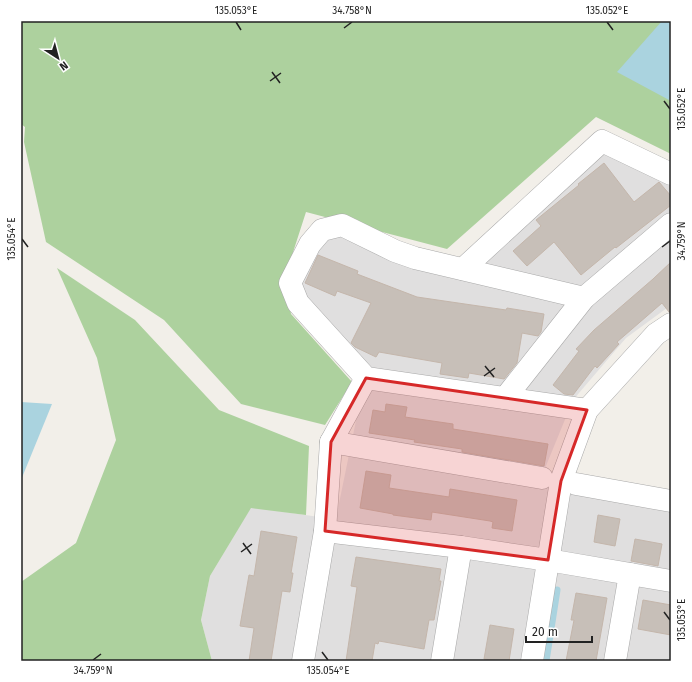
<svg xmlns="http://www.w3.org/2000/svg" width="692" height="682" font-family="'Fira Sans',sans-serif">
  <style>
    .residential { fill: #e0dfdf }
    .forest { fill: #add19e }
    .water { fill: #aad3df }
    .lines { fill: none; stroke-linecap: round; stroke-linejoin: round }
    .stream { stroke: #aad3df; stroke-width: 7 }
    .building { fill: #c7bfb8; stroke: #c4b6ab }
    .minor-casing { stroke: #a9a9a9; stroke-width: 23 }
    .minor { stroke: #fff; stroke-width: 22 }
    .marked { fill: #d62828; fill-opacity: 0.2; stroke: #d62828; stroke-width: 3; stroke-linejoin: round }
    .ticks { fill: none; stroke: #222; stroke-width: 1.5 }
    .neatline { fill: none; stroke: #222; stroke-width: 1.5 }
    .ticks-label { font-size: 10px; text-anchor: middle; fill: #222 }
  </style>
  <rect width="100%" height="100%" fill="#f2efe9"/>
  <!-- residential -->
  <polygon class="residential" points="596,152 611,153 671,180 671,305 626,338 573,400 539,483 671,508 671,661 212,661 201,620 210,576 251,507 319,517 336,518 367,367 296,289 317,240 333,233 408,267 454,279"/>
  <!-- forest -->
  <g class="forest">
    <polygon points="21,21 671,21 671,154 596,117 447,249 306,212 285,277 291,314 352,382 325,425 241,404 164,320 46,242 24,142 25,127 21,124"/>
    <polygon points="57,268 135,320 219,410 309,446 306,515 251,508 210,576 201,620 212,661 22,661 21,659 21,582 76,543 116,440 97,358"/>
  </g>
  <!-- water -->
  <g class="water">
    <polygon points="662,21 671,21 671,101 617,72"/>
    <polygon points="21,402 52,404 21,480"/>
  </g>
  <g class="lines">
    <!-- stream -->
    <polyline class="stream" points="546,661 557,590"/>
  </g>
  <!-- building -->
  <g class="building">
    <polygon points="604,163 634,202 659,182 671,196 671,205 616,248 615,247 581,275 554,242 527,266 513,251 541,226 536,220 579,185 578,184"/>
    <polygon points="318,255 358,271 357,274 417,297 506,310 507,308 544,314 541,332 538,336 522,333 517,363 504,379 469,373 468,378 440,374 442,363 379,352 376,357 355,347 351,343 371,303 337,291 335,296 305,283"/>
    <polygon points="671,262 671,312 669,312 662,303 617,342 619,344 597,368 595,366 573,395 564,394 553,385 579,351 576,349 594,330 653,279"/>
    <polygon points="386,404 407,407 405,417 453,424 453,429 548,444 544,466 462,452 462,449 414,442 415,440 369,433 373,410 385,412"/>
    <polygon points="366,471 391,475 389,488 449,497 450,489 517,500 512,531 492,528 493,522 490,521 432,512 431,520 393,515 393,514 360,508"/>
    <polygon points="598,515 620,519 615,546 594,542"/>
    <polygon points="261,531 297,537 291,573 293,573 290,592 282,591 271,661 249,661 254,628 240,626 249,575 254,576"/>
    <polygon points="635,539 662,544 658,566 631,561"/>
    <polygon points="356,557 441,569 439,581 441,581 434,620 429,620 424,649 379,641 378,644 375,643 372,661 346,661 357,587 351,586"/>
    <polygon points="576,593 607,598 596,661 566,661 574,620 571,620"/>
    <polygon points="643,600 671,605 671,635 638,629"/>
    <polygon points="490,625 514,629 509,661 500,661 484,659"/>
  </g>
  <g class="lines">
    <defs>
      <g id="minor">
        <polyline points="463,269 602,141 671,174"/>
        <polyline points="584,298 415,258 395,251 342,225 322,230 310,244 290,283 298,303 366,378 587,410"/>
        <polyline points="505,398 584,298 671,224"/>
        <polyline points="331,442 542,478"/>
        <polyline points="576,484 671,501"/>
        <polyline points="325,531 331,442 366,378"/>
        <polyline points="303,661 325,531 461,547 548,560 671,581"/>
        <polyline points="442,661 461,547"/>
        <polyline points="532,661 561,481 587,410 656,334 671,324"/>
        <polyline points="615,661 630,574"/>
      </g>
    </defs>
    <!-- minor casing -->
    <use href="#minor" class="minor-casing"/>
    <!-- minor -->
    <use href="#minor" class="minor"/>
  </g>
  <!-- marked area -->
  <path class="marked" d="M366,378L587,410L561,481L548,560L325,531L331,442Z"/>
  <!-- ticks -->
  <path class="ticks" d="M236,22L241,30M607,22L613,30M344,28L352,22M272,72L280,83M270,81L281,73M664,101L670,109M22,239L28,247M662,247L670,241M485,366L494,377M484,376L495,368M243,543L251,554M241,552L252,544M664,612L670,620M322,652L328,660M93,660L101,654"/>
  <!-- border -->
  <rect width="692" height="682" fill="none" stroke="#ffffff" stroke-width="44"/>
  <!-- north arrow -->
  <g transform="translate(58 58) rotate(144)" stroke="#ffffff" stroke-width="3" paint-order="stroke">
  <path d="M0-3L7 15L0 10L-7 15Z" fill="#222222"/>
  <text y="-6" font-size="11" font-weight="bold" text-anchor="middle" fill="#222222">N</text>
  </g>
  <!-- scale -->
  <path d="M526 636v6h66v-6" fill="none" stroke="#222222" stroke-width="2"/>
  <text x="532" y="636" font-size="12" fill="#222222" stroke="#ffffff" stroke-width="3" paint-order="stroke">20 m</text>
  <rect x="22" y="22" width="648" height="638" class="neatline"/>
  <g class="ticks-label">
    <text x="236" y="14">135.053°E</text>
    <text x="352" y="14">34.758°N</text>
    <text x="607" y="14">135.052°E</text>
    <text transform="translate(681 109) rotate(-90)" y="4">135.052°E</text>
    <text transform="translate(11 239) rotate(-90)" y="4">135.054°E</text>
    <text transform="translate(681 241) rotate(-90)" y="4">34.759°N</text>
    <text transform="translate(681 620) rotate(-90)" y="4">135.053°E</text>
    <text x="93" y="674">34.759°N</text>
    <text x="328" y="674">135.054°E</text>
  </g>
</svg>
